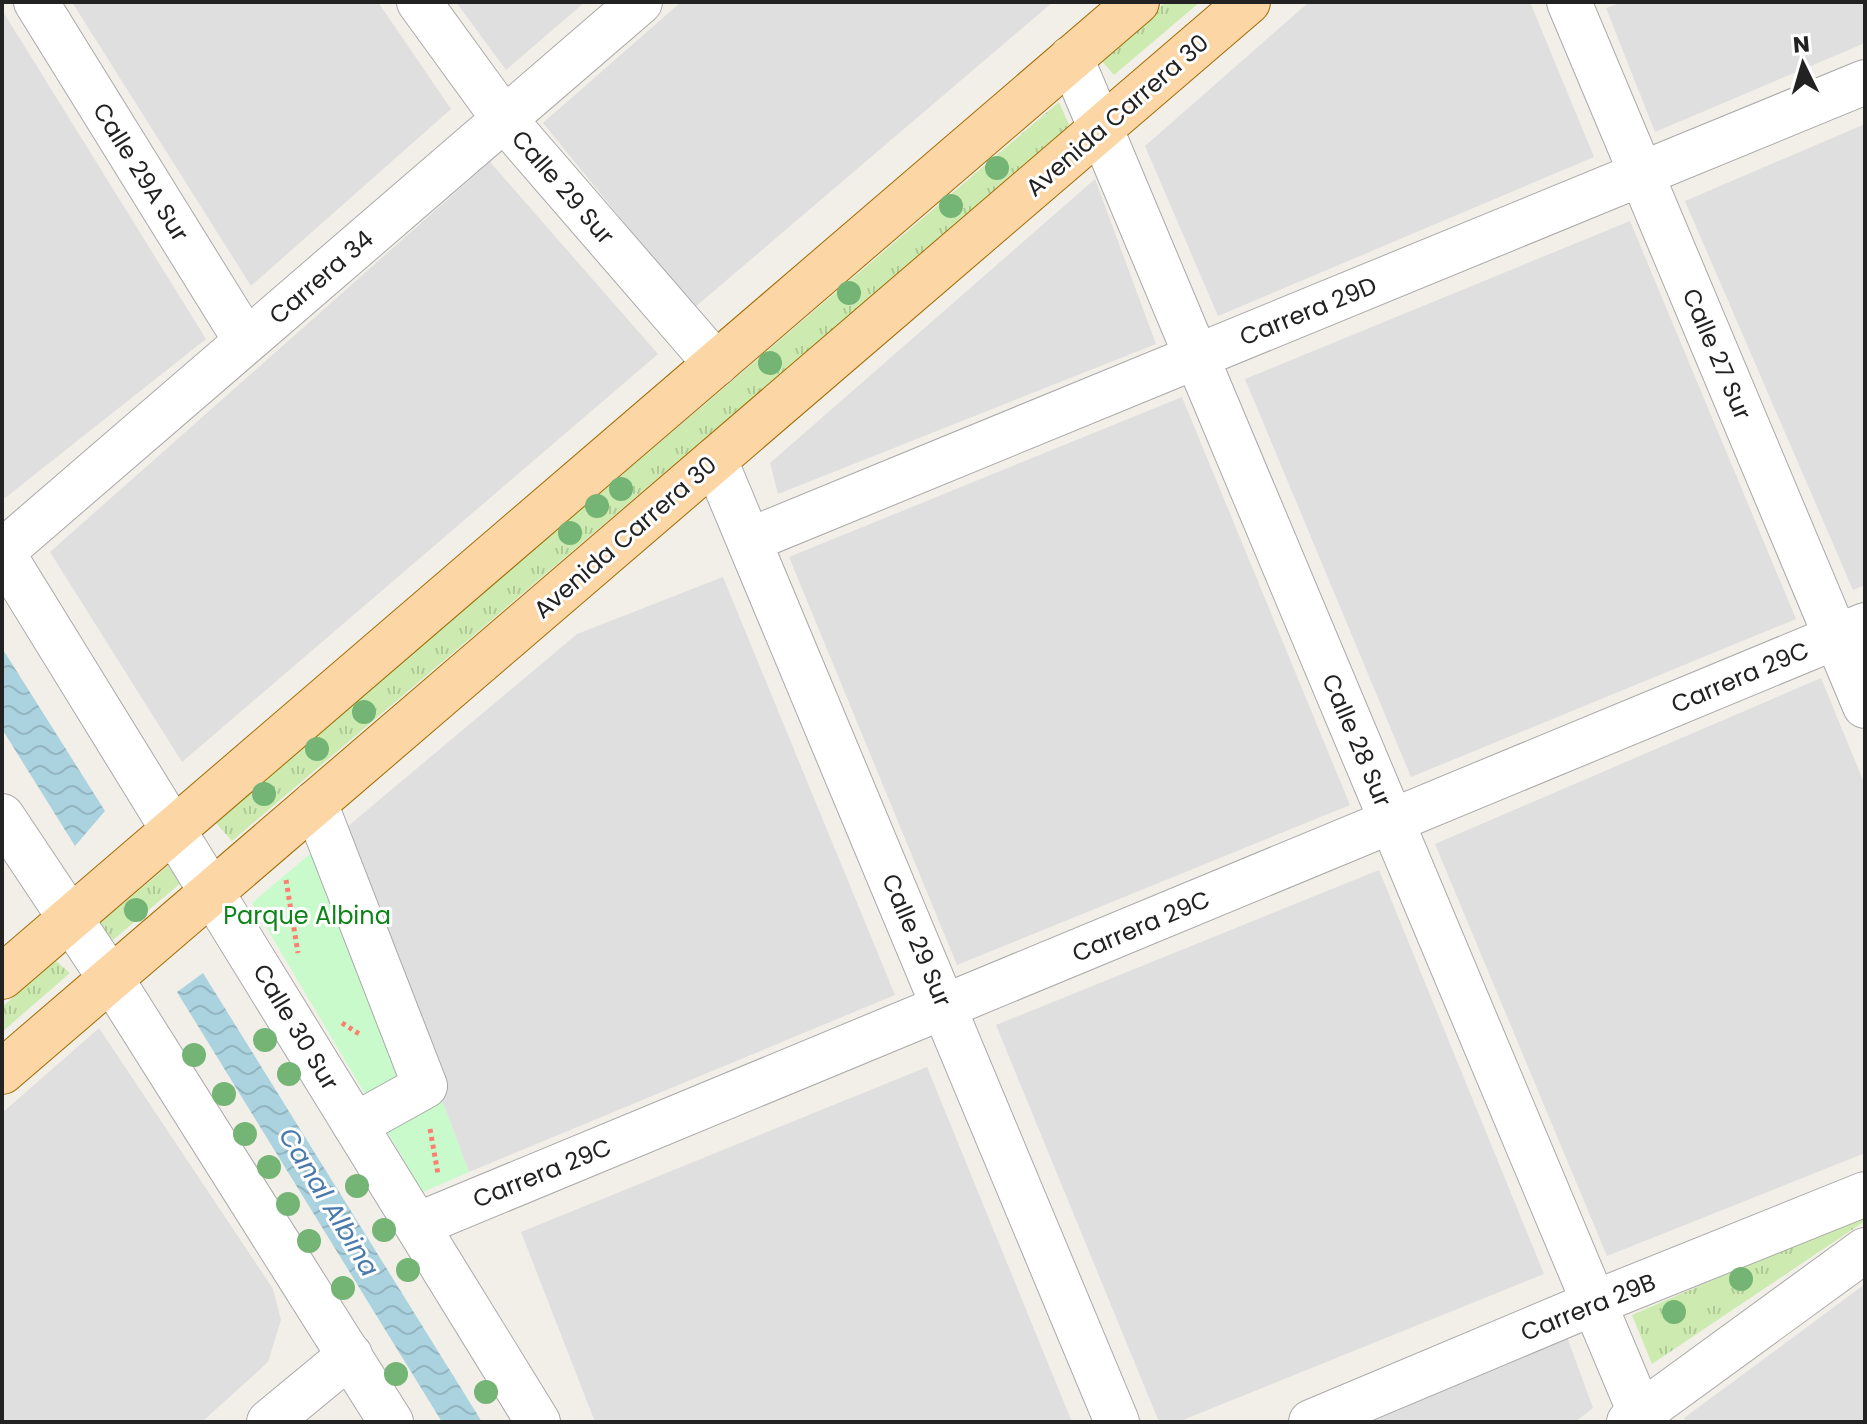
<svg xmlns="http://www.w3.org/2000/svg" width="1867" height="1424" font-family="Poppins,sans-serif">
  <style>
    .residential { fill: #e0dfdf }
    .grass { fill: url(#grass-tufts) }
    .park { fill: #c8facc }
    .water { fill: url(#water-waves) }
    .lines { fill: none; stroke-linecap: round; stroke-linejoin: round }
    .minor-casing { stroke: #a9a9a9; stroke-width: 46 }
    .major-casing { stroke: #a06b00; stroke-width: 46 }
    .path { stroke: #fa8072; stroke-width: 5; stroke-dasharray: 4 4; stroke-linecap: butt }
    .minor { stroke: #fff; stroke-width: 44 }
    .major { stroke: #fcd6a4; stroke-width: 44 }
    .tree { fill: #74b475 }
    .labels { text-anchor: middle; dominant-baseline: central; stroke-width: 6; stroke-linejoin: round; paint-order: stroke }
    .street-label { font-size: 24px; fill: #222; stroke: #fff }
    .park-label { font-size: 24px; fill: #0c8416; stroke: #fff }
    .water-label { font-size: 26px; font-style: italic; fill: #4a7aab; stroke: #fff }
  </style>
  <defs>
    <pattern id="grass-tufts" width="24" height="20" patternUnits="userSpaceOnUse" patternTransform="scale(2)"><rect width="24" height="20" fill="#cdebb0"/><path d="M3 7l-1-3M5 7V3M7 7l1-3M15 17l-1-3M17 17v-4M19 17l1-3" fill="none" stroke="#b0c997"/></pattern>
    <pattern id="water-waves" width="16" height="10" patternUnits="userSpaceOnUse" patternTransform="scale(2)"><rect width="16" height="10" fill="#aad3df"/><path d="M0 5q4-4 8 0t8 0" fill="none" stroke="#92b5bf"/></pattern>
  </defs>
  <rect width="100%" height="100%" fill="#f2efe9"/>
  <!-- residential -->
  <g class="residential">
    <polygon points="72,2 378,2 451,109 251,286"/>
    <polygon points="456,2 585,2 506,70"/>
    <polygon points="681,2 1053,2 694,308 543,123"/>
    <polygon points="1309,2 1530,2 1594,157 1218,316 1145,146"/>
    <polygon points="1623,2 1865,2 1865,43 1655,132 1606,8"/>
    <polygon points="2,10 206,339 5,498 2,492"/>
    <polygon points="1865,124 1865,585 1853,590 1685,201"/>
    <polygon points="490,162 658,354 182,762 50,552"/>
    <polygon points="1095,179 1156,344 778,494 770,463"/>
    <polygon points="1630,221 1796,619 1411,777 1245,379"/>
    <polygon points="1182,397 1350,805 957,965 789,557"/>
    <polygon points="723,577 895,995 469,1172 341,832 577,634"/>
    <polygon points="1821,678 1865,785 1865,1153 1607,1256 1435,844"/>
    <polygon points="1379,870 1544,1274 1178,1422 1159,1422 996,1025"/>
    <polygon points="99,1028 273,1289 281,1320 268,1362 202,1422 2,1422 2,1113"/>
    <polygon points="927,1067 1072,1422 595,1422 521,1232"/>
    <polygon points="1865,1284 1865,1422 1686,1422 1684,1418"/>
    <polygon points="1567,1337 1593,1408 1575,1422 1371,1422"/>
  </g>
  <!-- grass -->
  <g class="grass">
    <polygon points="1166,2 1200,2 1114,75 1099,58"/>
    <polygon points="1059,102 1070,127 232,841 215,822"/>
    <polygon points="168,866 182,882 107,945 95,927"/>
    <polygon points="56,961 70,973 2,1032 2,1007"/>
    <polygon points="1865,1214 1865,1221 1652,1364 1632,1315"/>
  </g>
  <!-- park -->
  <polygon class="park" points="323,843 439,1092 469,1172 423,1192 252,903"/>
  <!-- water -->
  <g class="water">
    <polygon points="2,648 105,811 75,846 2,729"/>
    <polygon points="203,973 482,1422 442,1422 177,992"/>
  </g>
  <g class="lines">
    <defs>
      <g id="minor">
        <polyline points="36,2 246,341"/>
        <polyline points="419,2 504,119 716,364"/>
        <polyline points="1569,2 1865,706"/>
        <polyline points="1071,58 1644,1422"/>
        <polyline points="715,460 1117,1422"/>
        <polyline points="750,540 1865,82"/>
        <polyline points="2,552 538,1422"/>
        <polyline points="2,552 640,2"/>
        <polyline points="315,803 425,1086 355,1125"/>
        <polyline points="2,816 124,999 391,1422"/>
        <polyline points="417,1225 1865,625"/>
        <polyline points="269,1422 350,1355"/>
        <polyline points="1311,1422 1594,1303 1865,1194"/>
        <polyline points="1629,1422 1865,1250"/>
      </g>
      <g id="major">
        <polyline points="2,977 1137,2"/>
        <polyline points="2,1072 1248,2"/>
      </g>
    </defs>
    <!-- minor casing -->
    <use href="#minor" class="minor-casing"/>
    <!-- major casing -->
    <use href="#major" class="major-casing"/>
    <!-- path -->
    <g class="path">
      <polyline points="286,880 298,953"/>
      <polyline points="342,1023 361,1035"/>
      <polyline points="430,1129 438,1174"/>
    </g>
    <!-- minor -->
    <use href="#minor" class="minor"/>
    <!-- major -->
    <use href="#major" class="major"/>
  </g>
  <!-- trees -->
  <g class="tree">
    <circle cx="997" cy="168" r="12"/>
    <circle cx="951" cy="206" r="12"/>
    <circle cx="849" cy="293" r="12"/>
    <circle cx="770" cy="363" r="12"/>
    <circle cx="621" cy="489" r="12"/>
    <circle cx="597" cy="506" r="12"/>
    <circle cx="570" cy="533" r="12"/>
    <circle cx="364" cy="712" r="12"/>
    <circle cx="317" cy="749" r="12"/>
    <circle cx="264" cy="794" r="12"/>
    <circle cx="136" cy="910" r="12"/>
    <circle cx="265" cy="1040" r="12"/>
    <circle cx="194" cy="1055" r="12"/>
    <circle cx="289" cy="1074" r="12"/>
    <circle cx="224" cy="1094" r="12"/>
    <circle cx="245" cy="1134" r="12"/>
    <circle cx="269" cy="1167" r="12"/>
    <circle cx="357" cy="1186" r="12"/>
    <circle cx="288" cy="1204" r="12"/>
    <circle cx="384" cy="1230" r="12"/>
    <circle cx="309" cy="1241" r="12"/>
    <circle cx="408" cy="1270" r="12"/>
    <circle cx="1741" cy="1279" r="12"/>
    <circle cx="343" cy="1288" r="12"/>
    <circle cx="1674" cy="1312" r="12"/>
    <circle cx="396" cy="1374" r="12"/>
    <circle cx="486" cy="1392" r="12"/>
  </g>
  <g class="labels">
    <!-- street labels -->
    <g class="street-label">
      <text transform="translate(1117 115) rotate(-41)">Avenida Carrera 30</text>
      <text transform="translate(141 172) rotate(58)">Calle 29A Sur</text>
      <text transform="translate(563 187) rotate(49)">Calle 29 Sur</text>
      <text transform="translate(321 277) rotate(-41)">Carrera 34</text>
      <text transform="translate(1308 311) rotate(-22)">Carrera 29D</text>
      <text transform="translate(1717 354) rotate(67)">Calle 27 Sur</text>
      <text transform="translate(625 537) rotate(-41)">Avenida Carrera 30</text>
      <text transform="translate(1740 677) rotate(-23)">Carrera 29C</text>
      <text transform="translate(1357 740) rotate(67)">Calle 28 Sur</text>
      <text transform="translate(1141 926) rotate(-23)">Carrera 29C</text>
      <text transform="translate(917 940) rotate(67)">Calle 29 Sur</text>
      <text transform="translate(296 1027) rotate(59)">Calle 30 Sur</text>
      <text transform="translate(542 1173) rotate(-22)">Carrera 29C</text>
      <text transform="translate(1588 1307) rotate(-22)">Carrera 29B</text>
    </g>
    <!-- park labels -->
    <g class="park-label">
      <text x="307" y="915">Parque Albina</text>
    </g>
    <!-- water labels -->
    <g class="water-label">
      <text transform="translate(329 1202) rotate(59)">Canal Albina</text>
    </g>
  </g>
  <!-- border -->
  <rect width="1867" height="1424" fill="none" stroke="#222222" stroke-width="8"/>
  <!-- north arrow -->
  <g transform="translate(1803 64) rotate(355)" stroke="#ffffff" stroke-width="6" paint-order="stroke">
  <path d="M0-6L14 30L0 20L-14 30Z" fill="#222222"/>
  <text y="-12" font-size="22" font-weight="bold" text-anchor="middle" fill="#222222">N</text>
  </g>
</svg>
